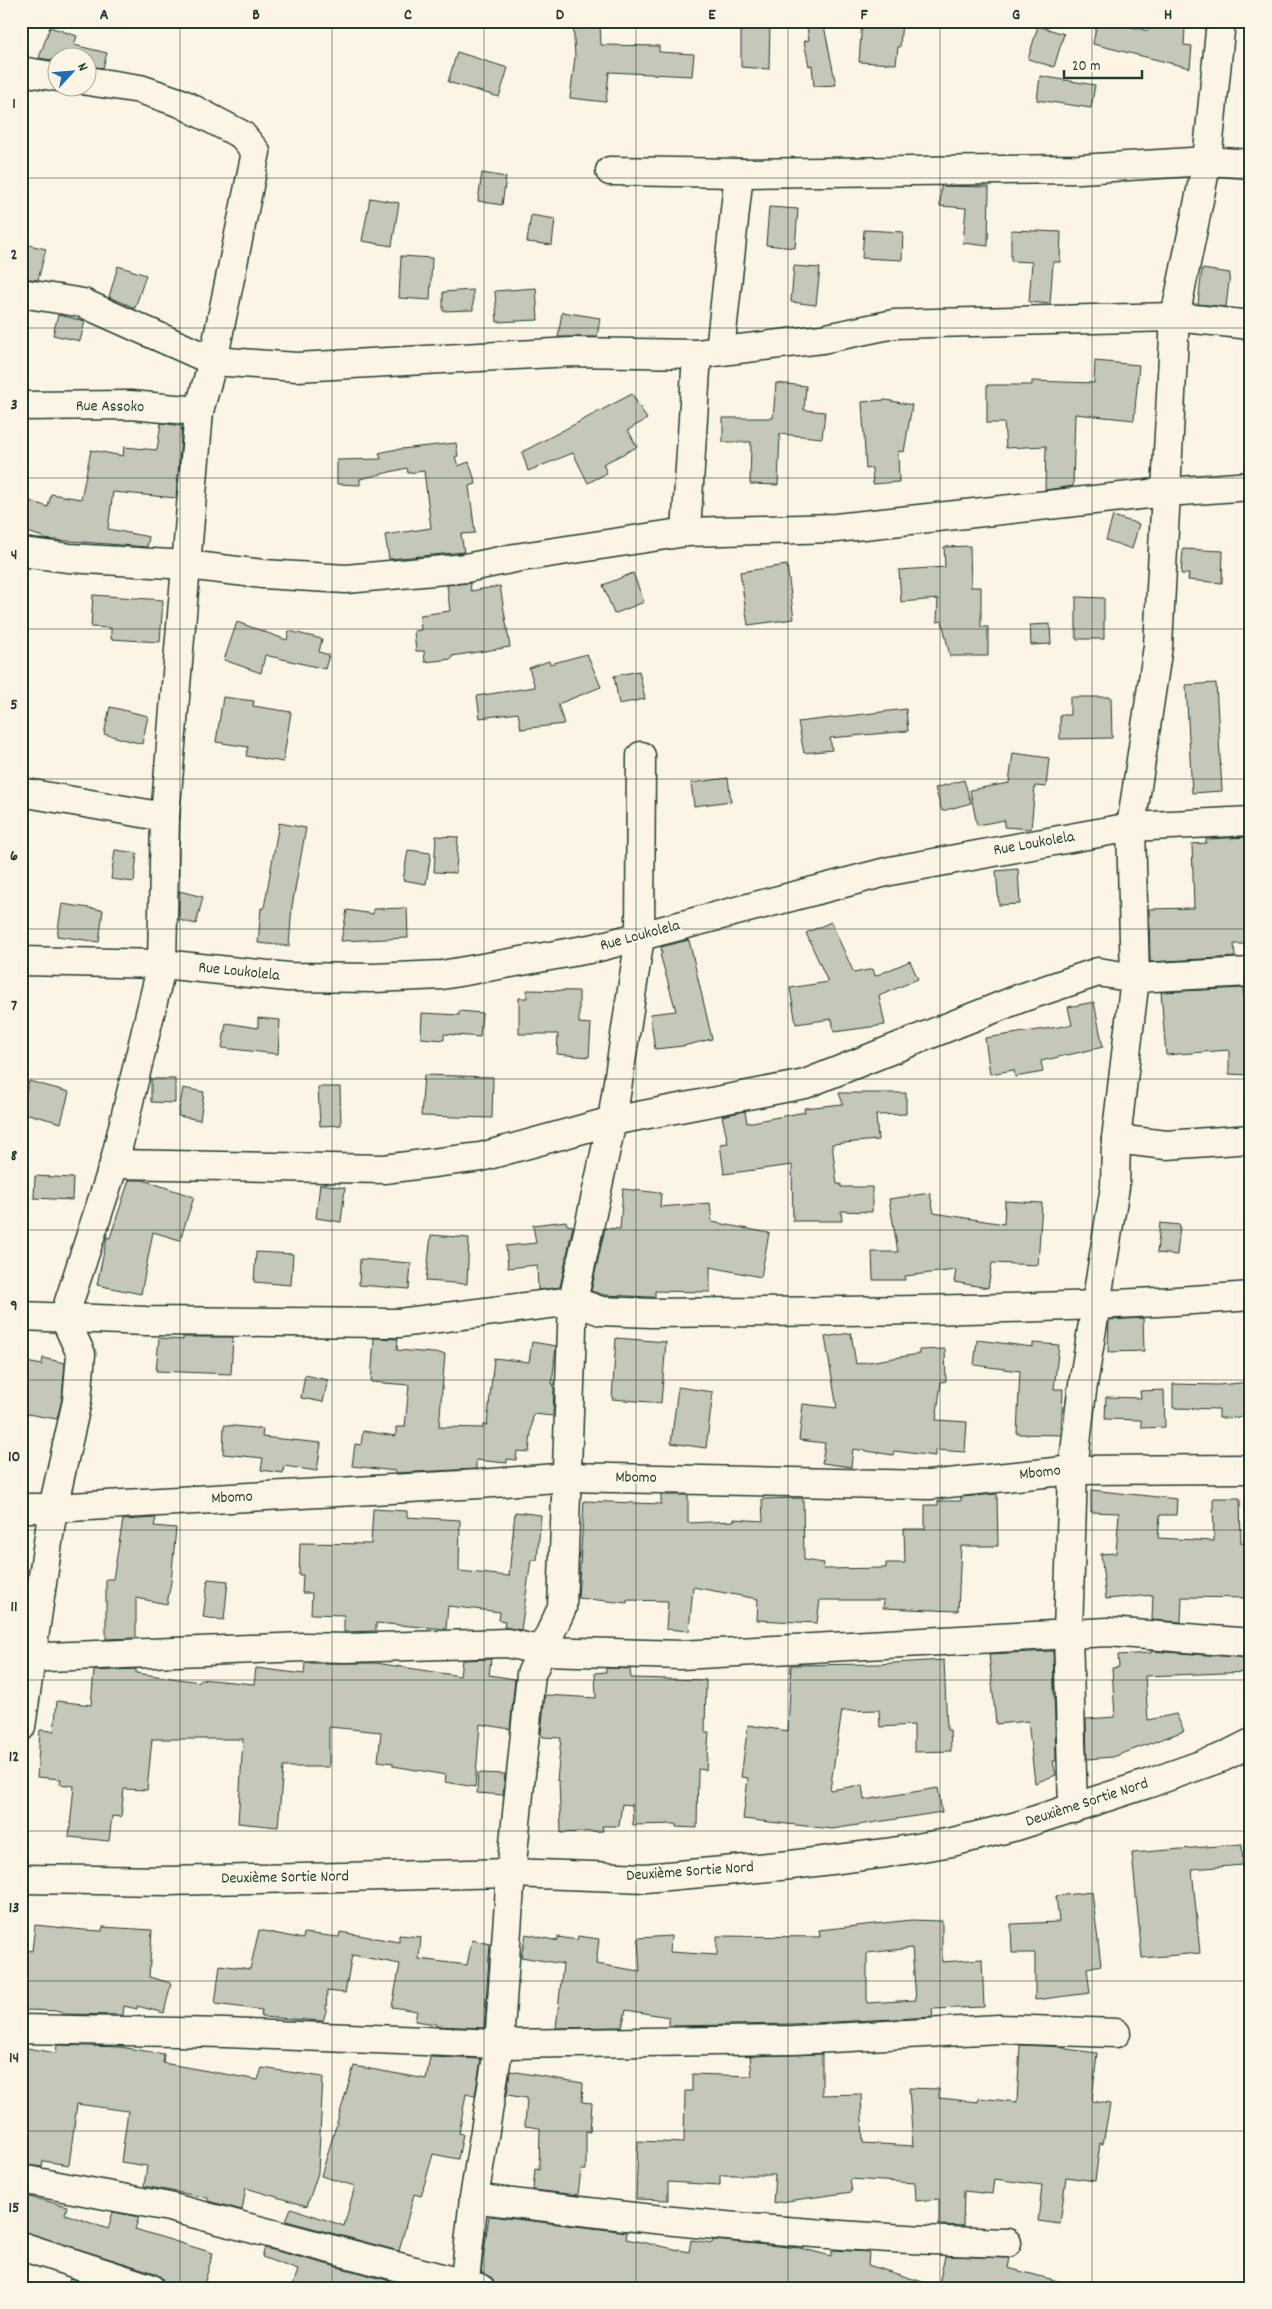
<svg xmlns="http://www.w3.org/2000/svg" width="1272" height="2309" font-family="Dekko,sans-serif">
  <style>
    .building { fill: #c5c7b9; stroke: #1f3d34; fill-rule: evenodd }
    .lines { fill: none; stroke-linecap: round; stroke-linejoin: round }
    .minor-casing { stroke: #1f3d34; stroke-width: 31 }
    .primary-casing { stroke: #1f3d34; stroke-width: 31 }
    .minor { stroke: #fcf5e5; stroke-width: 28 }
    .primary { stroke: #fcf5e5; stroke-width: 28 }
    .grid { fill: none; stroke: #1f3d34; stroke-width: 1; stroke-opacity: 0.55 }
    .labels { text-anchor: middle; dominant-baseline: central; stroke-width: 4; stroke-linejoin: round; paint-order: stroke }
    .street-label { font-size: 16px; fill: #1f3d34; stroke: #fcf5e5 }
    .neatline { fill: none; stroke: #1f3d34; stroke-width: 2 }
    .grid-label { font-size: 16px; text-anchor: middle; font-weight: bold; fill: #1f3d34 }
  </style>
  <rect width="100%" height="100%" fill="#fcf5e5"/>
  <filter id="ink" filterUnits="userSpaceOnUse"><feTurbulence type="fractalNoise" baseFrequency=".02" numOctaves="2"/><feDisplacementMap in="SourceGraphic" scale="10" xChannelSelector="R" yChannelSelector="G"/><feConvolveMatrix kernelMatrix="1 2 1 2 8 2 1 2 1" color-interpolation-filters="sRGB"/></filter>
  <g filter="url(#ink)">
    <!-- building -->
    <g class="building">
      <polygon points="600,21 601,45 659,46 659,52 694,54 692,76 609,72 606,102 570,98 575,57 573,22"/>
      <polygon points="806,21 823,21 836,85 814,86 812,65 809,66 804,41 809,40"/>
      <polygon points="862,21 902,21 900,47 898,47 896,64 859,62"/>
      <polygon points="1097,21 1109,21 1148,31 1149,24 1185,28 1184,45 1192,46 1190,68 1093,44"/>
      <polygon points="741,24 770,24 769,69 741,67"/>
      <polygon points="1038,26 1064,34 1054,67 1028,59"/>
      <polygon points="50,27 77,36 74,45 107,53 103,68 88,66 88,58 58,58 58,61 39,58"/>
      <polygon points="457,52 508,68 499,97 448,82"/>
      <polygon points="1040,76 1095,85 1091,108 1037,100"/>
      <polygon points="482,173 506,177 502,205 478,201"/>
      <polygon points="941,186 989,187 988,246 963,243 966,208 940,206"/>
      <polygon points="370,198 399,203 392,246 362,241"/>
      <polygon points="769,207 798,209 795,248 766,245"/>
      <polygon points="531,215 555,219 552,245 527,242"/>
      <polygon points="864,230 903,232 902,260 862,258"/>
      <polygon points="1011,230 1061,232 1060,262 1053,262 1050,304 1029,302 1032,262 1011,261"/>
      <polygon points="21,243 46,249 38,280 21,278"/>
      <polygon points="401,256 432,258 430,300 399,298"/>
      <polygon points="118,266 146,275 135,308 109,297"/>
      <polygon points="794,266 820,268 816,305 791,302"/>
      <polygon points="1202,269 1230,273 1226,307 1198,304"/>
      <polygon points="536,288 538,320 497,322 495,291"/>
      <polygon points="473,290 473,310 443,311 443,292"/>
      <polygon points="562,312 600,318 597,337 558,337"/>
      <polygon points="58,315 85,321 80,341 53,335"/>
      <polygon points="1095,361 1139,365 1134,420 1075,414 1073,486 1045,490 1046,446 1006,448 1004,423 987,423 987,385 1032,385 1032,381 1094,383"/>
      <polygon points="776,383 806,386 804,410 825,412 822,438 780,434 778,485 750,484 751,442 723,442 723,418 773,418"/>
      <polygon points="632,394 647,419 628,430 637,447 603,464 607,473 588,483 573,453 528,471 522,452"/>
      <polygon points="886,400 912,405 904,452 898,451 899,482 873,484 872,468 866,469 862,402"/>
      <polygon points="161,423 182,426 176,498 113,492 108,529 149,537 147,547 43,539 43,537 21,530 21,498 48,507 51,494 81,499 91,450 123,456 124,447 157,450"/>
      <polygon points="456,443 458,456 455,457 458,466 469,462 476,484 469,486 475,533 461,534 464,552 389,559 385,535 431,528 424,471 408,473 407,468 360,479 360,485 337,484 337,460 381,459 379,453 392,450"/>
      <polygon points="1113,516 1139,524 1132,549 1106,540"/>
      <polygon points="970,546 971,587 981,587 981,627 988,627 988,656 950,656 942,621 937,622 938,599 901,602 899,570 945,567 944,547"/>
      <polygon points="1183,549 1223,551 1222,583 1188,580 1189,574 1181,574"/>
      <polygon points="787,565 794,619 748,625 740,572"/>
      <polygon points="633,573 644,602 614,614 603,585"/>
      <polygon points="470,583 471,591 500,586 510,647 452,656 452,659 425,662 424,651 416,651 414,631 421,630 420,615 450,611 447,585"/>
      <polygon points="93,595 163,600 160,642 111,639 111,628 91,627"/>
      <polygon points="1076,597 1104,598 1104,639 1076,639"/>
      <polygon points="237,622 287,640 289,631 322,639 319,652 329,655 325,669 265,655 261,673 224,660"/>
      <polygon points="1050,624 1051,644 1031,645 1030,625"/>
      <polygon points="587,654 601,687 558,704 564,724 521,729 518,713 480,718 477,696 535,687 529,668 549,661 550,664"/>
      <polygon points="639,671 645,699 619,704 614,676"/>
      <polygon points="1216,683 1222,791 1192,793 1186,685"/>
      <polygon points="223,697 254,701 253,706 291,712 283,762 246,756 248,747 216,742"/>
      <polygon points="1070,697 1111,697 1112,738 1060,739 1060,715 1070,715"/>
      <polygon points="110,707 148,716 142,744 104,734"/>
      <polygon points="906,709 908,731 830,738 832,750 804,753 798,722"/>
      <polygon points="1013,753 1049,758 1046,787 1035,786 1031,829 1004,827 1005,820 977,825 970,790 1009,783"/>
      <polygon points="728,778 731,801 694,806 691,783"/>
      <polygon points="964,780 971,803 942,811 935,788"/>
      <polygon points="279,823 306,828 292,906 289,946 258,943 261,908 264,908"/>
      <polygon points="436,836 458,837 456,873 434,872"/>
      <polygon points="1251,837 1251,944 1234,944 1235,957 1150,962 1149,909 1194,908 1192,844 1206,843 1206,839"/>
      <polygon points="115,850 137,853 134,882 111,879"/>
      <polygon points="408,850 431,853 426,884 403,880"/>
      <polygon points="1018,869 1020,904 999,905 996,871"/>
      <polygon points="179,891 203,897 196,924 179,920"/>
      <polygon points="62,904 103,910 99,942 57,936"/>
      <polygon points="407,908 408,938 341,941 347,910 373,914 373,909"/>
      <polygon points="831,922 854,973 873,969 875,976 910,961 918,979 879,996 885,1025 834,1032 832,1019 796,1024 790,988 828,982 806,933"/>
      <polygon points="689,940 712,1039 683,1046 655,1049 650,1014 676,1011 660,954 662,954 661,947"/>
      <polygon points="1243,988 1246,1021 1251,1020 1251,1075 1229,1074 1229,1050 1166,1055 1161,992"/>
      <polygon points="527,990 579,991 579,1023 591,1024 589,1057 557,1054 558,1034 519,1034 519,998 527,998"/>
      <polygon points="1094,1002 1103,1047 1041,1061 1043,1072 1015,1077 1014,1070 990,1074 985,1038 1072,1025 1068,1007"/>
      <polygon points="459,1011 482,1013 480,1037 444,1034 444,1040 421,1038 422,1013 459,1015"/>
      <polygon points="258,1018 280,1020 278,1054 222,1048 226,1023 258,1028"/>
      <polygon points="424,1075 493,1077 492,1118 421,1116"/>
      <polygon points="151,1079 175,1079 175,1103 151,1102"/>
      <polygon points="29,1081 69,1092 61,1123 21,1112"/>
      <polygon points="318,1087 340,1087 341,1125 320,1126"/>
      <polygon points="183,1088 204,1092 200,1120 178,1116"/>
      <polygon points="839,1093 906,1093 906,1114 876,1115 878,1140 832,1144 837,1184 841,1184 841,1187 872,1187 872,1212 841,1211 842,1221 793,1221 792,1165 724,1174 720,1144 728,1143 722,1116 745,1111 747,1123 805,1112 804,1108 843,1104"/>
      <polygon points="35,1176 73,1178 72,1200 34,1198"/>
      <polygon points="129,1180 143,1180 194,1197 180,1240 153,1232 141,1294 97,1285 107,1237 110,1238"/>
      <polygon points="320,1184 345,1188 341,1222 316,1218"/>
      <polygon points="623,1189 661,1193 660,1207 710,1203 712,1222 769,1233 761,1277 710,1267 710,1292 655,1291 655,1297 651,1297 604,1295 591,1291 605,1228 620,1229"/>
      <polygon points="930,1193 934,1213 1004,1224 1005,1201 1042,1203 1038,1265 992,1263 988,1288 954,1282 956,1270 905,1276 905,1280 873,1280 872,1252 898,1252 889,1199"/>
      <polygon points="566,1221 567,1225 573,1226 560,1287 538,1290 537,1265 508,1268 506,1246 536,1243 533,1225"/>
      <polygon points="1160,1223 1180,1225 1177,1255 1157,1253"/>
      <polygon points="431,1235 469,1238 467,1284 426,1281"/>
      <polygon points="256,1252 293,1254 291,1285 254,1282"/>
      <polygon points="360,1259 411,1263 409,1289 359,1285"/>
      <polygon points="1143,1318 1144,1351 1108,1352 1109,1320"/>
      <polygon points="851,1333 856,1364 919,1354 919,1350 945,1349 946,1381 941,1382 936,1420 967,1422 965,1452 935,1450 935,1456 894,1451 893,1455 853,1449 851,1467 822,1463 825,1443 799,1440 803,1404 837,1408 825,1337"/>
      <polygon points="183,1337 233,1337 231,1374 156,1371 159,1338 183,1340"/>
      <polygon points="374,1338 398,1339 397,1350 445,1354 439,1427 483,1428 483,1425 487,1425 494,1358 529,1362 532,1342 556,1346 552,1384 554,1384 553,1416 533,1414 529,1452 517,1451 516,1460 507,1459 507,1463 476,1460 476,1469 395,1473 395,1471 352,1466 355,1444 361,1445 363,1431 396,1436 396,1427 405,1427 409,1385 371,1382"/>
      <polygon points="616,1338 666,1342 661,1403 612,1399"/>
      <polygon points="977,1340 1033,1347 1033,1343 1059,1345 1054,1389 1063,1389 1061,1435 1017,1434 1020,1371 974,1365"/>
      <polygon points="43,1358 65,1363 62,1399 57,1419 21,1413 21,1361 42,1365"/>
      <polygon points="305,1375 328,1380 323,1402 301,1398"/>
      <polygon points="1251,1382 1251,1417 1219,1418 1219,1409 1173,1408 1173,1384 1218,1385"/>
      <polygon points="678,1387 713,1392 706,1448 671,1443"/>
      <polygon points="1164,1390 1165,1427 1142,1428 1141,1420 1105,1419 1106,1397 1141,1398 1140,1391"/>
      <polygon points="224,1425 263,1429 262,1437 321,1443 317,1471 284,1466 283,1473 261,1470 263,1458 223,1454"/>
      <polygon points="1091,1490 1177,1499 1176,1515 1160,1515 1158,1538 1214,1541 1213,1498 1240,1498 1241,1543 1251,1544 1251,1598 1182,1597 1181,1622 1152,1620 1153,1595 1106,1599 1101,1554 1116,1553 1119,1513 1091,1512"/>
      <polygon points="997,1494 998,1546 961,1546 958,1611 883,1608 884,1600 820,1600 817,1623 757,1620 758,1599 693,1587 689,1631 666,1629 668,1601 627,1600 627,1603 578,1598 584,1501 661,1504 661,1495 688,1495 688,1523 734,1521 734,1519 763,1521 762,1499 803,1498 804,1560 824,1563 823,1569 886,1568 886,1563 905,1563 904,1529 925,1529 925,1505 938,1505 938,1501 961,1501 961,1497"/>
      <polygon points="373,1509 407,1511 407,1517 460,1520 459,1571 509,1576 515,1512 541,1515 537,1560 531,1560 521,1630 504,1627 505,1621 499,1620 500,1612 448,1606 446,1629 376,1623 376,1631 344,1632 344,1615 311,1614 312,1593 302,1593 303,1575 299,1575 300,1543 371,1544"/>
      <polygon points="156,1518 154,1526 176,1528 171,1582 167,1604 136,1598 136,1638 106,1639 106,1579 113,1579 123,1520"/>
      <polygon points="208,1579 228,1581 224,1620 203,1617"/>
      <polygon points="1053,1651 1056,1761 1053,1761 1056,1775 1035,1783 1028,1721 996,1724 989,1654"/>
      <polygon points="1151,1651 1251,1658 1251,1672 1145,1676 1148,1720 1176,1714 1184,1731 1113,1757 1087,1759 1086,1719 1115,1717 1112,1668 1119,1667 1118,1655 1151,1653"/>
      <polygon points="491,1659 489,1675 515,1679 510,1729 480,1724 475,1787 445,1782 446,1775 393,1766 393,1763 378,1761 381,1732 329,1727 329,1767 283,1767 278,1827 238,1823 243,1739 152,1739 147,1790 124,1789 121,1817 112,1816 109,1841 69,1837 74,1786 60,1784 61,1779 37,1777 40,1730 54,1731 57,1701 91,1705 94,1671 136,1669 136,1673 200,1682 200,1679 254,1684 256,1668 304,1674 305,1663 376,1663 460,1676 462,1660"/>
      <polygon points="944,1660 947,1730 950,1730 951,1751 914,1752 914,1725 880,1727 879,1710 842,1711 830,1790 862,1785 864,1800 938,1788 942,1812 832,1829 743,1819 748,1778 741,1777 748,1725 788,1731 791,1665 878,1664"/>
      <polygon points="606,1668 630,1669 631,1678 706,1680 705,1732 709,1732 706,1770 698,1769 697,1828 676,1827 676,1824 633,1825 632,1805 622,1804 619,1826 602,1826 603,1831 561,1833 559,1781 557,1781 561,1738 543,1737 541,1734 545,1695 596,1698 595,1673 606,1672"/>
      <polygon points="478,1773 505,1774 503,1795 477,1793"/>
      <polygon points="1242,1844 1243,1865 1192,1869 1200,1953 1142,1958 1132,1853"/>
      <polygon points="1092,1892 1101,1965 1087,1968 1090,1993 1035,2000 1035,1953 1012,1953 1011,1924 1059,1922 1056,1896"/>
      <path d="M911,1920L942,1921V1962L982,1959L984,2007L932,2009L933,2017L793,2024L669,2026V2017L626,2010L622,2027L556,2028L563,1964L521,1957L526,1934L558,1941V1937L577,1940L578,1936L599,1939L596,1964L640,1971L638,1938L671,1936L670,1952L717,1955V1936L820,1937L819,1930ZM912,1948L916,2000L867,2003V1953Z"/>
      <polygon points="35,1925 84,1930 102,1931 103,1927 152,1930 149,1977 171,1983 164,2013 137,2006 137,2009 124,2006 123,2015 61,2014 62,2011 23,2010 25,1950 32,1951"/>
      <polygon points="259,1930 303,1939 304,1933 339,1937 340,1932 399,1942 399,1935 421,1937 419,1959 467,1965 472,1940 490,1944 484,2028 436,2026 436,2024 415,2021 417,2011 392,2007 400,1964 352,1955 345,1993 327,1991 326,2011 323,2021 261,2017 262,2010 215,2004 220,1965 250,1969"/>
      <polygon points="57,2045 120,2047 164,2054 163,2063 258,2080 262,2068 323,2077 318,2173 307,2206 246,2188 242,2210 208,2201 208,2198 144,2186 147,2166 121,2162 128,2111 77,2104 69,2165 43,2161 42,2167 21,2164 21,2047 56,2053"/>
      <polygon points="1020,2045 1066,2047 1066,2049 1097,2053 1092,2101 1110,2104 1103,2144 1100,2143 1095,2181 1066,2177 1060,2224 1038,2221 1042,2185 994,2179 992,2194 964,2191 963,2226 939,2225 939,2199 916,2201 915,2183 850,2179 852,2192 773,2203 775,2175 720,2175 720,2185 668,2182 668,2200 636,2199 638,2141 682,2143 684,2141 685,2091 692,2091 692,2074 752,2076 750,2056 822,2054 822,2095 861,2094 863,2143 913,2146 909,2088 939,2089 939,2098 978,2102 979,2098 1017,2102"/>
      <polygon points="430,2057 481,2059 475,2096 466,2094 459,2133 463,2134 458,2159 433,2154 421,2196 414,2194 399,2251 286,2221 291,2208 344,2226 355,2186 321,2176 354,2066 426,2079"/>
      <polygon points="510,2071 583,2083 582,2102 592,2103 590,2132 586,2131 586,2170 581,2170 578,2195 533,2190 535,2169 539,2170 540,2128 525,2126 527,2098 507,2095"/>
      <polygon points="21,2195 67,2206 65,2214 108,2229 113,2212 139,2217 135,2229 213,2253 203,2288 165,2288 162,2278 155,2273 21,2231"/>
      <polygon points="489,2216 627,2232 626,2239 689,2252 691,2240 712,2243 713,2240 800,2248 831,2256 832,2250 869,2252 868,2265 926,2283 925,2288 510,2288 495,2285 491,2277 481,2272"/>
      <polygon points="265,2248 417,2288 292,2288 298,2270 262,2257"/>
      <polygon points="945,2256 1010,2258 1008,2268 1058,2281 1057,2288 938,2288"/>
      <polygon points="70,2278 99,2288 66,2288"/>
    </g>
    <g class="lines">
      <defs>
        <g id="minor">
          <polyline points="21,71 58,77"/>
          <polyline points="610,171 739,173 1080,169 1207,161 1251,164"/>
          <polyline points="21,293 83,303 213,361 297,367 572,352 697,354 822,339 894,324 1175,317 1251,325"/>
          <polyline points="720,351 739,173"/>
          <polyline points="21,406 130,405 199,411"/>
          <polyline points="686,532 697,354"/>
          <polyline points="21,552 69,558 187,565 263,574 346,579 466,568 515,558 686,532 836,528 1167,492 1251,486"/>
          <polyline points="21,792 165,817"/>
          <polyline points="21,961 162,964 288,977 374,978 442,975 595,948 890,871 1131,827 1251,821"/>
          <polyline points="1116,1139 1166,1145 1251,1139"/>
          <polyline points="114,1164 384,1169 481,1157 612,1121 805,1084 1021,998 1098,972 1135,978 1251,972"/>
          <path d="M21,1316L146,1321L399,1323L573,1301L601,1311L651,1313C851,1311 1051,1311 1251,1296"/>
          <polyline points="21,1508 53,1508 480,1484 568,1477 929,1485 1073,1470 1251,1469"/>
          <polyline points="21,1658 304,1647 346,1648 507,1643 543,1651 681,1655 1108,1632 1251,1643"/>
          <polyline points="21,1727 53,1508 77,1401 81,1354 64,1317 114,1164 162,964 165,817 199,411 213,361 256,152 242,135 181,103 140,89 88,81"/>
          <polyline points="1073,1809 1068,1633 1073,1470 1082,1391 1115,1187 1116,1139 1135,978 1131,827 1158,646 1175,317 1207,161 1221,21"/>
          <polyline points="21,2029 226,2033 499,2044 794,2040 999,2029 1116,2033"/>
          <polyline points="21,2179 169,2207 480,2288"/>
          <path d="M474,2198C651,2221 829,2238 1007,2243"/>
          <polyline points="21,2246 150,2288"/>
          <polyline points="464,2288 474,2198 499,2044 511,1873 531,1674 562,1608 573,1301 612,1121 640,937 641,756"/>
        </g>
        <polyline id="primary" points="21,1879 168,1881 511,1873 645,1878 791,1865 886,1853 952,1842 1017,1826 1147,1784 1223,1757 1251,1743"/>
      </defs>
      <!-- minor casing -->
      <use href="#minor" class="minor-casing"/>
      <!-- primary casing -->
      <use href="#primary" class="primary-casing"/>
      <!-- minor -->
      <use href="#minor" class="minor"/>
      <!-- primary -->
      <use href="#primary" class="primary"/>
    </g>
  </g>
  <!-- grid -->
  <path class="grid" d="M180,21V2288M332,21V2288M484,21V2288M636,21V2288M788,21V2288M940,21V2288M1092,21V2288M21,178H1251M21,328H1251M21,478H1251M21,629H1251M21,779H1251M21,929H1251M21,1079H1251M21,1230H1251M21,1380H1251M21,1530H1251M21,1680H1251M21,1831H1251M21,1981H1251M21,2131H1251"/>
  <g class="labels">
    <!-- street labels -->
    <g class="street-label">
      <text transform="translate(110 407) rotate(1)">Rue Assoko</text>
      <text transform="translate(1034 844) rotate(-10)">Rue Loukolela</text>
      <text transform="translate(640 936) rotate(-15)">Rue Loukolela</text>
      <text transform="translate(239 972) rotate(6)">Rue Loukolela</text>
      <text transform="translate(1040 1473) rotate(-6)">Mbomo</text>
      <text transform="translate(636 1478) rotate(1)">Mbomo</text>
      <text transform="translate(232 1498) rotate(-3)">Mbomo</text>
      <text transform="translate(1087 1803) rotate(-18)">Deuxième Sortie Nord</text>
      <text transform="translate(690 1872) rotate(-4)">Deuxième Sortie Nord</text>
      <text transform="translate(285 1878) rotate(-1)">Deuxième Sortie Nord</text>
    </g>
  </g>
  <!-- margin -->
  <rect width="1272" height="2309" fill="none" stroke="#fcf5e5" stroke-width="55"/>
  <!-- north arrow -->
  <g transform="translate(72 72) rotate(64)"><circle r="24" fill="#fcf5e5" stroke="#a4ab9e"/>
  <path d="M0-4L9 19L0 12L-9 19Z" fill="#1f6fb2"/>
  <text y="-8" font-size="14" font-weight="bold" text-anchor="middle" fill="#1f3d34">N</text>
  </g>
  <!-- scale -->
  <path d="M1064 70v8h78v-8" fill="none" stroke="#1f3d34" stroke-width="2.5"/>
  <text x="1072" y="70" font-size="15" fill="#1f3d34" stroke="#fcf5e5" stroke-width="4" paint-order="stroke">20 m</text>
  <rect x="28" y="28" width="1216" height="2254" class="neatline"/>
  <g class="grid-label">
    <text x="104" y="19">A</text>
    <text x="256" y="19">B</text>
    <text x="408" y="19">C</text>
    <text x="560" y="19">D</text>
    <text x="712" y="19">E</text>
    <text x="864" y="19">F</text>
    <text x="1016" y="19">G</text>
    <text x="1168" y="19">H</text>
    <text x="14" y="108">1</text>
    <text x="14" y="259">2</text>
    <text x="14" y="409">3</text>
    <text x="14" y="559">4</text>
    <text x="14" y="709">5</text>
    <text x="14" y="860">6</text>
    <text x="14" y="1010">7</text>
    <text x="14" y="1160">8</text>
    <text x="14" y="1310">9</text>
    <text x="14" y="1461">10</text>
    <text x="14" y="1611">11</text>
    <text x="14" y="1761">12</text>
    <text x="14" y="1912">13</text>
    <text x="14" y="2062">14</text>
    <text x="14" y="2212">15</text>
  </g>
</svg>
